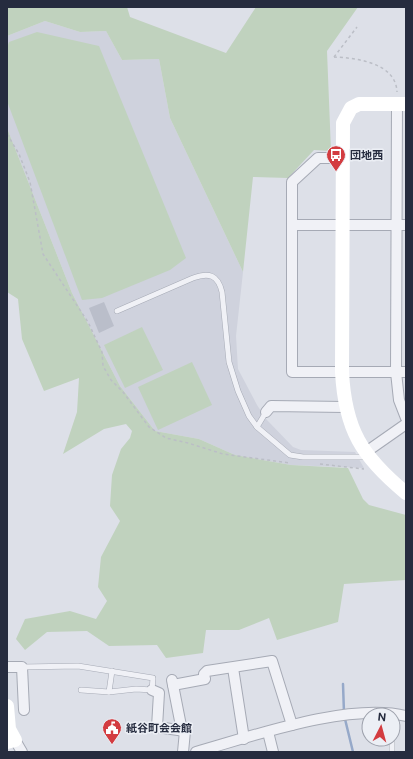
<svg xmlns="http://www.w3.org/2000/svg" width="413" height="759" font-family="'Public Sans','Noto Sans JP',sans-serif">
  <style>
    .built { fill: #cfd2dd }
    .green { fill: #c0d2be }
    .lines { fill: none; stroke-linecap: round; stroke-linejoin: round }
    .stream { stroke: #96a9c9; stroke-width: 2.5 }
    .building { fill: #babeca }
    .lane-casing { stroke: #a6aab5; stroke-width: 6 }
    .street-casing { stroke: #a6aab5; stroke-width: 12 }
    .path { stroke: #bbbec6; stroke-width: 1.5; stroke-dasharray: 3 3; stroke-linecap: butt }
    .lane { stroke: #f0f1f6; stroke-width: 5 }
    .street { stroke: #f0f1f6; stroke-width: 10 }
    .secondary { stroke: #fff; stroke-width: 14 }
    .labels { text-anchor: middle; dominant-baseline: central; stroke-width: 3; stroke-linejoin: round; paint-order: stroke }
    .poi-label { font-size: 11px; font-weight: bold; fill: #262c3f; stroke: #eceff5; text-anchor: start }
  </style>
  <rect width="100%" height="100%" fill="#dde0e8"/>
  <!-- built -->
  <polygon class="built" points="45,21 80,32 106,31 122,60 159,59 170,118 243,272 236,336 238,369 257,405 267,420 293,447 301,450 355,452 364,468 291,465 235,455 199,439 155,431 120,386 72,293 7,128 7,36"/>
  <!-- green -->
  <g class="green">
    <polygon points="7,7 127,7 130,17 226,53 256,7 358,7 327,51 331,151 314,150 288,178 253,177 243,272 170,118 159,59 122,60 106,31 80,32 45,21 7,36"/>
    <polygon points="37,32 99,46 186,258 170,270 102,298 82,300 7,101 7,48 9,42"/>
    <polygon points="7,128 72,293 120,386 155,431 199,439 235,455 291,465 348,468 363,499 369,505 406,515 406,580 344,584 338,622 277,640 269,618 239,630 206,630 203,653 166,658 157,645 109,646 87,631 47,632 25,650 16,639 25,619 70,611 96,619 107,601 98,587 101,557 120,521 110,506 112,475 121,449 130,438 132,431 126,424 104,429 63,454 77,412 79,378 44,391 22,339 18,299 7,292"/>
    <polygon points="142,327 163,370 125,388 104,345"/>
    <polygon points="192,362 212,405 158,430 138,387"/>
  </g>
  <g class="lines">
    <!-- stream -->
    <g class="stream">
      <polyline points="343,684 344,713"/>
      <polyline points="345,719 353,752"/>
    </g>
  </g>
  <!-- building -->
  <polygon class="building" points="104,302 114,326 99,333 89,308"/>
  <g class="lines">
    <defs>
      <g id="lane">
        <path d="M117,311L193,278C209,272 218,275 222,292L229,362L238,391L249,416L257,427L290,455L303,457H367"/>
        <polyline points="257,427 266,412"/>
        <polyline points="22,667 78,666 153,678 152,690 136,689 109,692 81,690"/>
        <polyline points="109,692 112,671"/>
        <polyline points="393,730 395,714"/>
        <polyline points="392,739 392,752"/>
      </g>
      <g id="street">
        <polyline points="397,104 396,372 399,400 406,418"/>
        <polyline points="292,225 292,182 318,158 343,158"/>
        <polyline points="406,225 292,225 292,372 406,372"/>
        <polyline points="266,412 271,406 345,407"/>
        <polyline points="366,452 406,424"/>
        <polyline points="7,667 22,667 24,710"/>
        <polyline points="233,668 244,739"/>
        <polyline points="172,680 182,731"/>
        <polyline points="173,685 205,679 204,674 207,671 272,661 292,725"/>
        <polyline points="152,690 159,693 157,727 185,731 183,752"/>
        <polyline points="268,732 273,752"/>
        <polyline points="15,740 22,752"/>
        <path d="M196,752C253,736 349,702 406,716"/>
      </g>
    </defs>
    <!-- lane casing -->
    <use href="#lane" class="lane-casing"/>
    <!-- street casing -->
    <use href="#street" class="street-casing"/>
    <!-- path -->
    <g class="path">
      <path d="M334,57C357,58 396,63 397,92"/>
      <polyline points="334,57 357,27"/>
      <polyline points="7,134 19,154 30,182 43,254 88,322 102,352 103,366 111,380 123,392 149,427 166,438 188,443 223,454 290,463"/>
      <polyline points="320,464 364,469"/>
    </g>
    <!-- lane -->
    <use href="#lane" class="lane"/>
    <!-- street -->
    <use href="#street" class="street"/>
    <!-- secondary -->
    <g class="secondary">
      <path d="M406,104H359L351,108L343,123L342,372C345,429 361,456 406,493"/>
      <polyline points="7,706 9,729 15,740 7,742"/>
    </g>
  </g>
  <!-- icons -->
  <defs>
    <symbol id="bus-pin" viewBox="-11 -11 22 30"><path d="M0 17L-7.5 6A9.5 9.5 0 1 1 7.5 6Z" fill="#d33c40" stroke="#eceff5"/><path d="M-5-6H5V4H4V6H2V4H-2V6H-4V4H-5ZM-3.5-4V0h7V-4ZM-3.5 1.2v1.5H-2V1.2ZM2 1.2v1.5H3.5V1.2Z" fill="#fff"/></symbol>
    <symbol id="civic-pin" viewBox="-11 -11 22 30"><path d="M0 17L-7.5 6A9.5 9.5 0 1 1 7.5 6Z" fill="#d33c40" stroke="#eceff5"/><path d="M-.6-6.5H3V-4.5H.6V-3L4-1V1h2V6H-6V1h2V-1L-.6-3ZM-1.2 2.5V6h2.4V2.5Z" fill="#fff"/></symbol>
  </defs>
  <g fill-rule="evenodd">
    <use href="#bus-pin" x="325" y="144" width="22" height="30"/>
    <use href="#civic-pin" x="101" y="717" width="22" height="30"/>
  </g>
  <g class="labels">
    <!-- poi labels -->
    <g class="poi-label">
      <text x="350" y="155">団地西</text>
      <text x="126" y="728">紙谷町会会館</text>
    </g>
  </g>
  <!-- border -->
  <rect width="413" height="759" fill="none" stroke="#262c3f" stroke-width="16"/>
  <!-- north arrow -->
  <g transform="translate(381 727) rotate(6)"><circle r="19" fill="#eceff5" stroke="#9da1ac"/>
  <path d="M0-3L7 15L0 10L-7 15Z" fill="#d33c40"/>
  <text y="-6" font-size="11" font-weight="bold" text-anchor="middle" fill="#262c3f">N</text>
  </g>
</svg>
